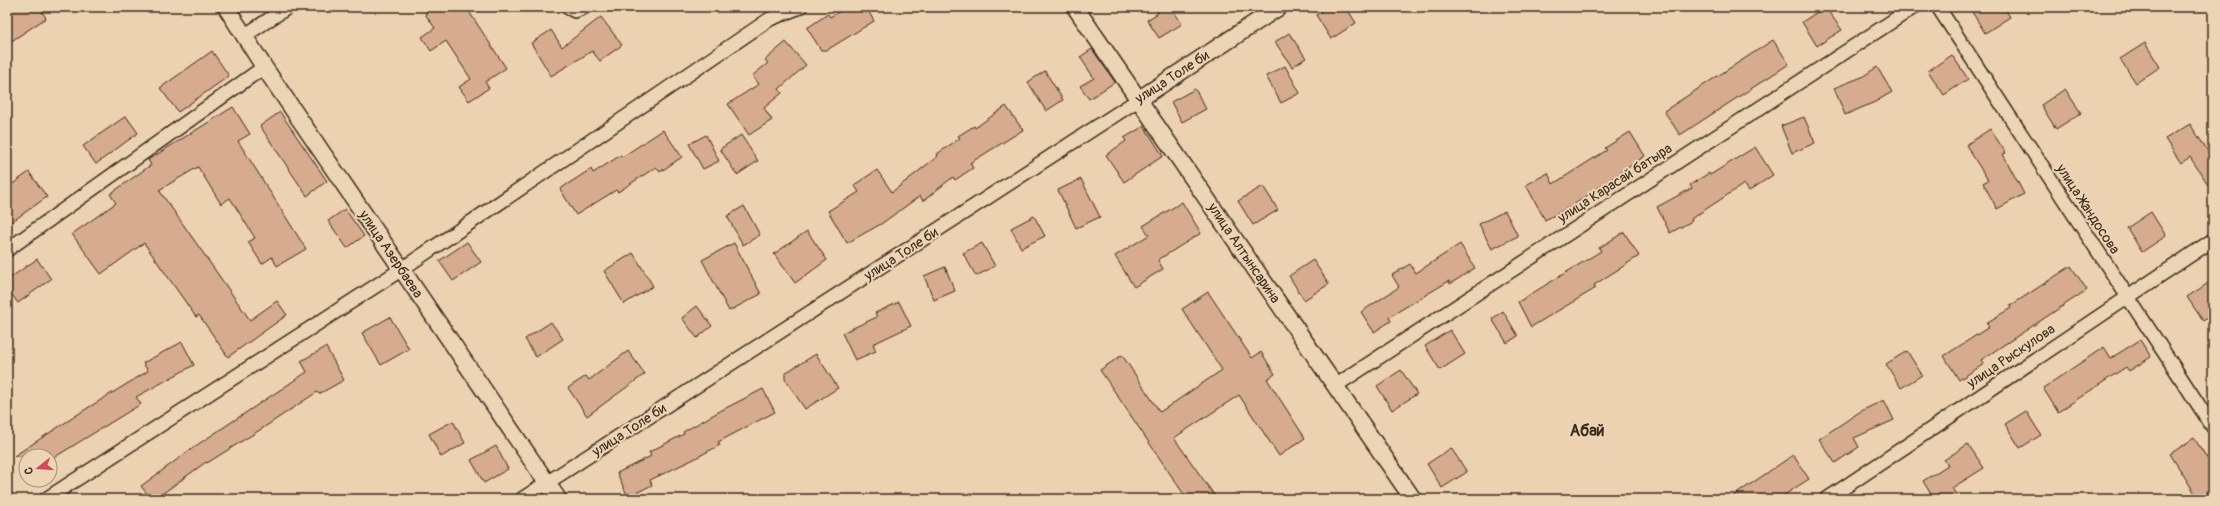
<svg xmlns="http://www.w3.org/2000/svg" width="2220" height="506" font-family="Pangolin,sans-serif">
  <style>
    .building { fill: #d6ab8e; stroke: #3b2a1e }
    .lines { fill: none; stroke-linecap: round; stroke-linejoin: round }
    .minor-casing { stroke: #3b2a1e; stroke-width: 16 }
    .tertiary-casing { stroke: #3b2a1e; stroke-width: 19 }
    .minor { stroke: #ecd5b5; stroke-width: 13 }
    .tertiary { stroke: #ecd5b5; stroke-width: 16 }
    .labels { text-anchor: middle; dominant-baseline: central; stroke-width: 4; stroke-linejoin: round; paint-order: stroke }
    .street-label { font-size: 14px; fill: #3b2a1e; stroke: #ecd5b5 }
    .quarter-label { font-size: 16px; font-weight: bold; fill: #3b2a1e; stroke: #ecd5b5 }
  </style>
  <rect width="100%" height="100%" fill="#edd2b1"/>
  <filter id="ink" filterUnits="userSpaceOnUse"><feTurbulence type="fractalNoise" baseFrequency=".025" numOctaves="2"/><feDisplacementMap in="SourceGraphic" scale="8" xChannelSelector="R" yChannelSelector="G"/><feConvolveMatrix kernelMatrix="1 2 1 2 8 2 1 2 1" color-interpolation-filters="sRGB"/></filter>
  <g filter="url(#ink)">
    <!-- building -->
    <g class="building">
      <polygon points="7,7 39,7 46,18 7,44"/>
      <polygon points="424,7 466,7 506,68 485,82 489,88 469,101 459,87 471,79 446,41 431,51 422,37 435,28 425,14 427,13"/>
      <polygon points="847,7 866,7 874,21 827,50 821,50 807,28 828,14 830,17"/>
      <polygon points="1154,7 1171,7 1182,24 1159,38 1147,20 1158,13"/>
      <polygon points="1328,7 1346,7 1356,23 1331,39 1316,15"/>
      <polygon points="1825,7 1842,30 1817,46 1802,22"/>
      <polygon points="1969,7 2004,7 2010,17 1985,33"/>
      <polygon points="601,17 622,45 600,61 592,51 551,76 531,43 551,30 562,47"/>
      <polygon points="1289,33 1306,58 1292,67 1275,42"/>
      <polygon points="1773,40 1789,64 1680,135 1664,111"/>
      <polygon points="786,42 806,65 779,89 782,93 764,108 772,120 749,135 728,104 759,84 752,76 768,63 765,60"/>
      <polygon points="2145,43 2160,67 2136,83 2120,59"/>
      <polygon points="1092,49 1115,82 1089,99 1080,86 1094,78 1080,57"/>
      <polygon points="212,51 229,76 178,112 160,88"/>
      <polygon points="1952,55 1968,79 1944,95 1928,71"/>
      <polygon points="1285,66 1300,93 1281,103 1266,76"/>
      <polygon points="1877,67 1892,92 1875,102 1845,115 1834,88 1862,77"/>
      <polygon points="1045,71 1063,100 1046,111 1028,82"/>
      <polygon points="1195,89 1206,109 1182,122 1171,102"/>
      <polygon points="2065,89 2081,113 2056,129 2041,105"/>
      <polygon points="1006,106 1023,130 970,163 973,168 955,180 953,177 923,201 920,196 881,224 847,243 828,211 859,192 854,185 877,170 892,192 938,156 937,154 960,138 958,136 974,126 975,128"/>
      <polygon points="233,107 250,134 238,141 306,249 277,266 272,257 262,264 248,242 255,238 230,198 221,204 198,167 159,190 250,320 277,301 287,315 228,357 199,315 196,317 144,243 101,274 72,234 116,203 110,194 151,165 148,160"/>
      <polygon points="280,112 327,181 307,196 260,126"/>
      <polygon points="126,116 138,133 96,164 83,146"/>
      <polygon points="1804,117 1815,143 1792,153 1781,126"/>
      <polygon points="2190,124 2213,159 2213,192 2190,157 2181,163 2165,139"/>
      <polygon points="1144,126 1163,156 1124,182 1106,155 1126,141 1124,138"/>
      <polygon points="1990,129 2006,153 2003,154 2024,194 1997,209 1983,183 1988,180 1966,145"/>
      <polygon points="663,130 682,157 660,172 656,167 618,192 616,190 576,215 560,189 591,169 593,173 621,155 622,157"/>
      <polygon points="1630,132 1645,156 1572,206 1545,220 1526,185 1548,173 1553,184 1607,150 1605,148"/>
      <polygon points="706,135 719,161 703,169 689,144"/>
      <polygon points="741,135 758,161 737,175 720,149"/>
      <polygon points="1755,147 1773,175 1749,191 1744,184 1691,219 1692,221 1670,233 1657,207 1692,188 1690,185 1709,173 1710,175"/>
      <polygon points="29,172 47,197 7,225 7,188"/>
      <polygon points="1081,179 1100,217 1076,228 1058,190"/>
      <polygon points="1263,186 1278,210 1253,225 1238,201"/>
      <polygon points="1182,202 1201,233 1158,260 1163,269 1134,287 1115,256 1149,235 1143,226"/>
      <polygon points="744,206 760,235 743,245 727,216"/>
      <polygon points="345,209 364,236 347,248 328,221"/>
      <polygon points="1505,211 1518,236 1492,249 1479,224"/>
      <polygon points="2151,212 2166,236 2142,252 2127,228"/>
      <polygon points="1034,216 1045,236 1021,248 1011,228"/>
      <polygon points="807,231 827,260 795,283 774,254"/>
      <polygon points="1624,232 1639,256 1594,285 1596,288 1531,327 1518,302 1601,251 1599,248"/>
      <polygon points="467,242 481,262 453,281 439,261"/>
      <polygon points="734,243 761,294 729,311 702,260"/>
      <polygon points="982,243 995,266 976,276 963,253"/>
      <polygon points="1460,244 1475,268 1450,284 1449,281 1389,317 1391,321 1374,332 1361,312 1399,287 1392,275 1410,264 1416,273"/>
      <polygon points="633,253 653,286 624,304 604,271"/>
      <polygon points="37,259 51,279 18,303 7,288 7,280"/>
      <polygon points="1313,260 1329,284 1304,300 1289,276"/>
      <polygon points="2071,266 2087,290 1981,360 1984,364 1959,380 1944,356 1989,327 1986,323 2011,308 2010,306"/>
      <polygon points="945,267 955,291 934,300 924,276"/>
      <polygon points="2213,280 2213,314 2203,321 2187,297"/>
      <polygon points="1208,292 1252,358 1261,352 1275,374 1267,379 1305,438 1279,456 1239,395 1174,438 1217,499 1187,499 1100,370 1122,355 1160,412 1222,370 1182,309"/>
      <polygon points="899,302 911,326 873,344 876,351 855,360 842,333 877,317 875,313"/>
      <polygon points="697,306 712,326 697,338 682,318"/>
      <polygon points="1503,311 1518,336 1507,343 1492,319"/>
      <polygon points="390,317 409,349 381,365 362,333"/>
      <polygon points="551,322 563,339 536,357 525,339"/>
      <polygon points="1450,330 1465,354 1440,370 1425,346"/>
      <polygon points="2140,340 2151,357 2129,371 2126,367 2058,412 2043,388 2104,347 2111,358"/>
      <polygon points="182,342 194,365 136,397 141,404 50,460 50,456 14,456 86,409 148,371 143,363"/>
      <polygon points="326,347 344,380 319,394 317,392 263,428 207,463 206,462 155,499 151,499 141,486 197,445 307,372 301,361"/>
      <polygon points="628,351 645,374 587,416 568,388 586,376 589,380"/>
      <polygon points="1907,351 1922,375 1901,388 1886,364"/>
      <polygon points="816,354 838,388 805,409 785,379 785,373"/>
      <polygon points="1401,370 1417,394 1392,410 1377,386"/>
      <polygon points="763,389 775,412 718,442 720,445 692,460 650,480 652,485 628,497 617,473 651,456 649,452 684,434 683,432 720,411"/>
      <polygon points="1884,400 1894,420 1854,438 1859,447 1835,463 1819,439 1861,411"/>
      <polygon points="2026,411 2041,435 2020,448 2005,424"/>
      <polygon points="453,421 465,443 441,457 429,434"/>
      <polygon points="2194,438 2213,467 2213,489 2198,498 2170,454"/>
      <polygon points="1968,444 1984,468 1952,488 1959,499 1934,499 1923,481 1948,465 1944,460"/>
      <polygon points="496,446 508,469 484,483 471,460"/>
      <polygon points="1451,448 1467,472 1442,488 1427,464"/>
      <polygon points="1793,455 1809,479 1778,499 1729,499"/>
    </g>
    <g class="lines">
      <defs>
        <g id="minor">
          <polyline points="567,7 575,11 585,7"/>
          <polyline points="1938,7 2213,427"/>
          <polyline points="244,36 288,7"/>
          <polyline points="7,250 264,67"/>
          <polyline points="1335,386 1914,7"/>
          <polyline points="46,499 402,269 770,19 800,7"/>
          <polyline points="522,499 1138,100"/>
          <polyline points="1827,499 2213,240"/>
        </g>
        <g id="tertiary">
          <polyline points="226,7 264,67 558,499"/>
          <polyline points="1075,7 1413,499"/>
          <polyline points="1138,100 1279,7"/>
        </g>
      </defs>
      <!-- minor casing -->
      <use href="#minor" class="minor-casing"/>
      <!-- tertiary casing -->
      <use href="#tertiary" class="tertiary-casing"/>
      <!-- minor -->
      <use href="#minor" class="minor"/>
      <!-- tertiary -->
      <use href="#tertiary" class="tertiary"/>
    </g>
  </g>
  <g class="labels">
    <!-- street labels -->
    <g class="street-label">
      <text transform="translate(1172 77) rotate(-33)">улица Толе би</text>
      <text transform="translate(1615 183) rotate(-33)">улица Карасай батыра</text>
      <text transform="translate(2088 209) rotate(57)">улица Жандосова</text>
      <text transform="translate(1244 253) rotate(56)">улица Алтынсарина</text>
      <text transform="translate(391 254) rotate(56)">улица Азербаева</text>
      <text transform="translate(901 254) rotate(-33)">улица Толе би</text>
      <text transform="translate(2011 356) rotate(-34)">улица Рыскулова</text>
      <text transform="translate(629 430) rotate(-33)">улица Толе би</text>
    </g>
    <!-- quarter labels -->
    <g class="quarter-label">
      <text x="1587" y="431">Абай</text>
    </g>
  </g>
  <!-- margin -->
  <rect width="2220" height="506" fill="none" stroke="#ecd5b5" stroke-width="24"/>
  <rect x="12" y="12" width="2196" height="482" fill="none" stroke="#3b2a1e" stroke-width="1.5" filter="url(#ink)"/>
  <!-- north arrow -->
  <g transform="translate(38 468) rotate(253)"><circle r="19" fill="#ecd5b5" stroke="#a59179"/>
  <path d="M0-3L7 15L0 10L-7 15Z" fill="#d1495b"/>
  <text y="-6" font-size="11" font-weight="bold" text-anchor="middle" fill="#3b2a1e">С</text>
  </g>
</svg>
